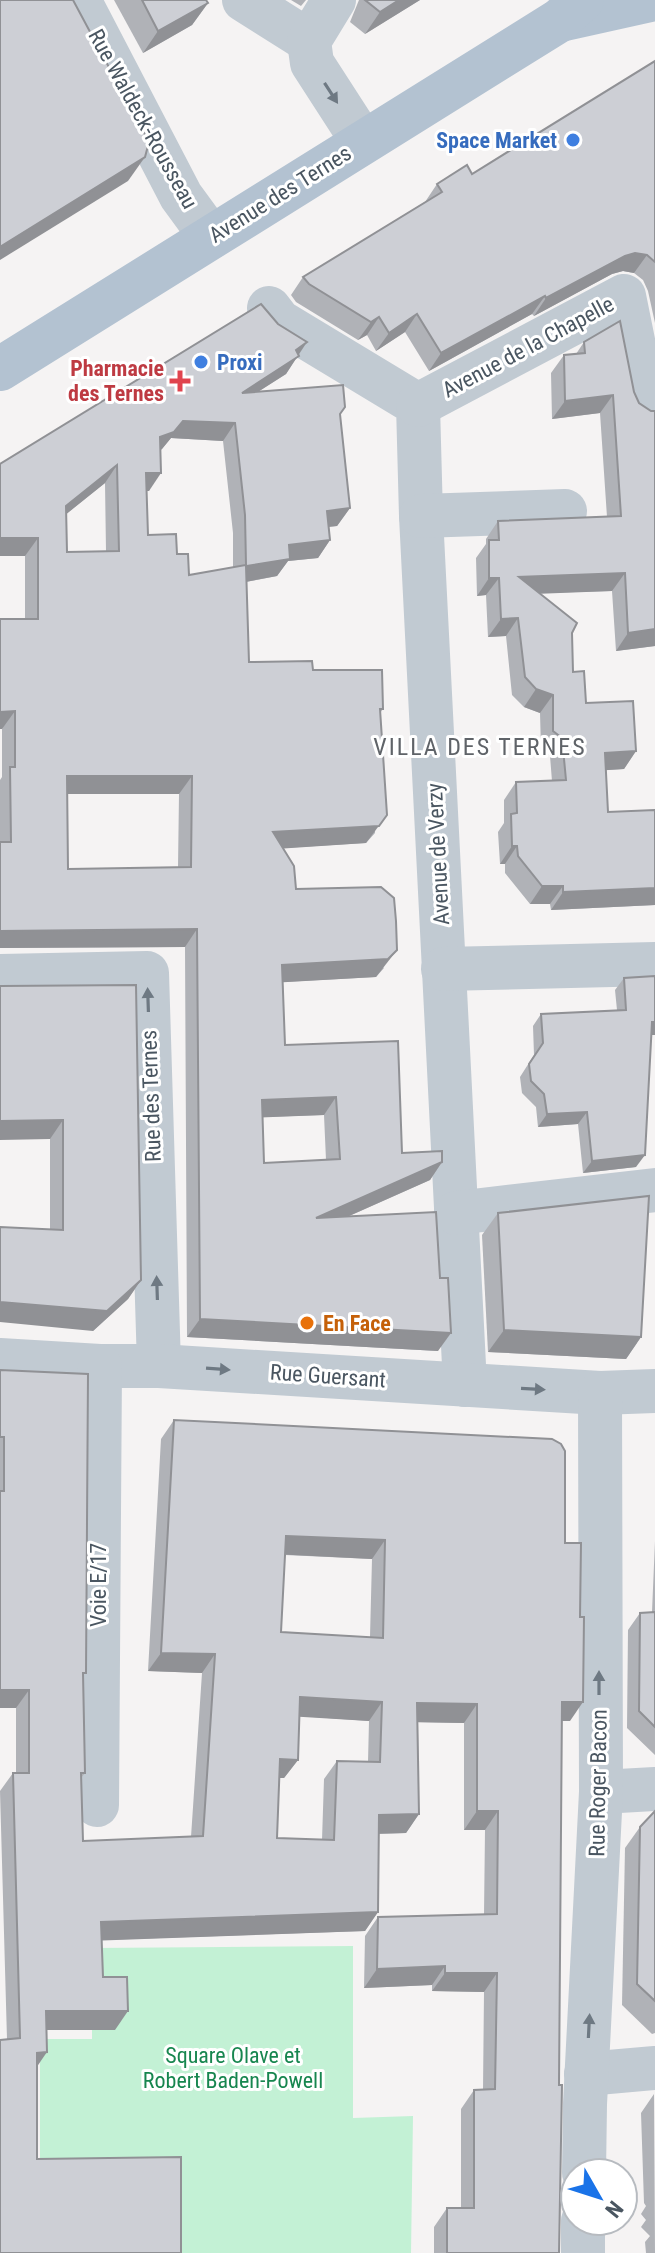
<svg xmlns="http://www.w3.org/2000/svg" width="655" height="2253" font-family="'Roboto Condensed',sans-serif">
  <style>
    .green { fill: #c3f1d5 }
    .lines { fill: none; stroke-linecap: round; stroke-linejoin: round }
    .minor { stroke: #c1cad2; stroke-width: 44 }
    .major { stroke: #b3c2d1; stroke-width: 44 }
    .wall { fill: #b0b2b7; fill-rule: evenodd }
    .shaded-wall { fill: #909195 }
    .building { fill: #cdcfd5; stroke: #909195; stroke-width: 2; fill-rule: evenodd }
    .oneway { fill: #6e7983 }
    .shop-dot { fill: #3f7fe0; stroke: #fff; stroke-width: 3 }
    .health-dot { fill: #e0444e; stroke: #fff; stroke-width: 3 }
    .food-dot { fill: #e8710a; stroke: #fff; stroke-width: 3 }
    .labels { text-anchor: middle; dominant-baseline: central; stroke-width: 6; stroke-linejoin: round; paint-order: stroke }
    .street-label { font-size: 22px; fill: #4a5661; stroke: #fff }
    .shop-label { font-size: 22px; font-weight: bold; fill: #366cbe; stroke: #fff; text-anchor: end }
    .health-label { font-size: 22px; font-weight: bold; fill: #be3a42; stroke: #fff; text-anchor: end }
    .food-label { font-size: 22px; font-weight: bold; fill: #c56008; stroke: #fff; text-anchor: start }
    .park-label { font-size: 22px; fill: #17864f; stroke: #fff }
    .neighbourhood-label { font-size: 24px; letter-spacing: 2px; fill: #5f6368; stroke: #fff }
  </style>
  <rect width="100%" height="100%" fill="#f5f3f3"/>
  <!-- green -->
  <polygon class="green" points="353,1946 353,2118 413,2116 411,2253 173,2253 40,2173 40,2039 92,2039 92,1948"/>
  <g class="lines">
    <!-- minor -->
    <g class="minor">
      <polyline points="79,0 181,196 211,237"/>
      <polyline points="244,0 309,41"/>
      <polyline points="334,0 309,41 312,63 363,142"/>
      <polyline points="269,308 279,321 418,405 421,516 465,1385"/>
      <polyline points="418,405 624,296 646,405"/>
      <polyline points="421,516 565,511"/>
      <polyline points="443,969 655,964"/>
      <polyline points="0,976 147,973 159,1366"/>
      <polyline points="456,1213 655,1190"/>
      <polyline points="0,1360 100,1366 159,1366 600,1393 655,1391"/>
      <polyline points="601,1792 655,1789"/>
      <polyline points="97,1805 100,1366"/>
      <polyline points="586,2074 655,2068"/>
      <polyline points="584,2173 585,2104 601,1792 600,1393"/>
      <polyline points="583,2253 583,2221"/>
    </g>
    <!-- major -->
    <g class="major">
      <polyline points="560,20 650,0"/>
      <polyline points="0,369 560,20 582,0"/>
    </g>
  </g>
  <!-- wall -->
  <g class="wall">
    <polygon points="114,0 206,0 208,3 192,25 143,53"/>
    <polygon points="291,0 306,0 301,6"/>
    <polygon points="359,0 420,0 365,34 350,22"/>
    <polygon points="655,61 655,323 648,291 643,280 634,273 623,271 612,274 534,316 532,314 429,371 405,332 376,351 367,335 358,340 296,302 291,295 303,277 425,202 437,184 472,174"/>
    <polygon points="584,342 634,392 639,403 651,411 655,411 655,646 616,651 612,591 540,593 572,633 573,672 586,703 636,751 624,769 606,770 608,812 655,810 655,905 551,910 550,904 530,904 505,873 505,864 500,864 498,832 504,823 504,800 516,782 552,781 550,756 541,749 540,713 524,707 512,695 506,636 488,637 486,595 477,596 476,558 486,544 486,539 498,521 607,517 600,413 552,419 551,373 564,355 576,354"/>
    <path d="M298,355L286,374L259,391L340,415L350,508L337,526L329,527L330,540L318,558L288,561L277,576L246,582L249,662L313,670L383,709L380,713L375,833L366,843L283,848L296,889L384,968L376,977L283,982L285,1045L402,1153L442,1162L430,1180L347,1217L438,1351L187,1337L185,947L0,948V780L2,777V729L25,619V556H0V464ZM171,438L223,441L233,533V567L189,575L177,554L148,535L146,491H149L161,450ZM105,483L106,551L67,552L66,514ZM68,794H179L178,867L68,869ZM324,1115L326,1160L264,1163L262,1117Z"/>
    <polygon points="655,976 655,1035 652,1035 636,1167 583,1173 578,1124 538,1127 536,1107 522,1093 520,1077 534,1055 533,1026 541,1014 617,1010 615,990 624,978"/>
    <polygon points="0,986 141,1280 128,1299 93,1331 50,1229 50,1139"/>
    <polygon points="498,1213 641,1337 626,1359 488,1352 482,1235"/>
    <path d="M0,1370L83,1676L85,1773L81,1778L83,1841L191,1837L202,1673L148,1671L161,1439L174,1420L565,1543L570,1721H562L559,2085V2253H434V2227L447,2208H461V2109L474,2090H483L484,1992L432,1991V1985L364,1988L365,1936L378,1917L484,1915L485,1830H464V1723L418,1722L419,1814L406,1833L379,1834L378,1912L365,1931L102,1940L103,1977L115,2030H46L37,2066V2159L0,2253L7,2039L0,1791L13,1773H16V1708H0ZM285,1555L372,1559L370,1637L281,1632ZM299,1716L369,1721L368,1762L337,1761L324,1779L322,1840L277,1838L279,1778H284L298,1760Z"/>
    <polygon points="655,1541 655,1755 627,1728 628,1630 640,1613 652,1612"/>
    <polygon points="655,1811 655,2033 652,2034 622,2005 625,1848 640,1827"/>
    <polygon points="654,2094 655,2253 646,2253 645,2242 650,2236 641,2227 646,2220 641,2214 646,2206 644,2203 641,2113"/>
  </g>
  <!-- shaded-wall -->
  <g class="shaded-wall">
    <polygon points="399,0 420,0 365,34 380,12"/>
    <polygon points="208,3 192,25 143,53 158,31"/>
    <polygon points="145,157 128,181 0,260 0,247"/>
    <polygon points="635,253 647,255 634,273 623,271 612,274 534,316 546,298 625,256"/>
    <polygon points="545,296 532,314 429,371 441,353"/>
    <polygon points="417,314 405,332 376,351 389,333"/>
    <polygon points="379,317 367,335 358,340 371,322"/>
    <polygon points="307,342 286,374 230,410 242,393 296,350"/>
    <polygon points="613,395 600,413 552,419 565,401"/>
    <polygon points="183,421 235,423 223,441 171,438 162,449 148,455 160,437"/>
    <polygon points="117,465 105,483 54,524 66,506"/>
    <polygon points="146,473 161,473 149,491 133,491"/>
    <polygon points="350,508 337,526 315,528 327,511"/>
    <polygon points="0,538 38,538 25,556 0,556"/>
    <polygon points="330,540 318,558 288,561 277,576 234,584 246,566 289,545"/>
    <polygon points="625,573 612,591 507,595 519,577"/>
    <polygon points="489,578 499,578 486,595 477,596"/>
    <polygon points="518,618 506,636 488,637 501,619"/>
    <polygon points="655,629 655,646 616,651 628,633"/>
    <polygon points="536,689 553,695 540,713 524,707"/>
    <polygon points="15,711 2,729 0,729 0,712"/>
    <polygon points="636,751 624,769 593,771 605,753"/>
    <polygon points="67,776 192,776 179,794 55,794"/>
    <polygon points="387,815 366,843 261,850 273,832"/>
    <polygon points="512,846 517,846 505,864 500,864"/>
    <polygon points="542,886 563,886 550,904 530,904"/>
    <polygon points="655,888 655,905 551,910 563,892"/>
    <polygon points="197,929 185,947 0,948 0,931"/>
    <polygon points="397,950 376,977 270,983 282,965"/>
    <polygon points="652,1022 655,1022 655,1035 644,1035"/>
    <polygon points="336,1097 324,1115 249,1118 262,1100"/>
    <polygon points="587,1112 578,1124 538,1127 547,1114"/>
    <polygon points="63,1120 50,1139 0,1140 0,1121"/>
    <polygon points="645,1155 636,1167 583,1173 592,1161"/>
    <polygon points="442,1162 430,1180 304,1236 316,1218"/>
    <polygon points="141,1280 128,1299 93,1331 0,1322 0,1302"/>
    <polygon points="200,1319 451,1333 438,1351 187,1337"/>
    <polygon points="504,1330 641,1337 626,1359 488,1352"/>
    <polygon points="286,1536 385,1540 372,1559 273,1554"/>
    <polygon points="161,1653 215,1654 202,1673 148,1671"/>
    <polygon points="0,1690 29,1690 16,1708 0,1708"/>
    <polygon points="300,1697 382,1702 369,1721 287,1716"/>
    <polygon points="562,1702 583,1702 570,1721 549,1721"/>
    <polygon points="417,1703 477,1704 464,1723 404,1722"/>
    <polygon points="280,1759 298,1760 284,1778 267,1778"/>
    <polygon points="477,1811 498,1811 485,1830 464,1830"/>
    <polygon points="419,1814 406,1833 366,1834 379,1815"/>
    <polygon points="378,1912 365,1931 88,1941 101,1922"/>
    <polygon points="445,1966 432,1985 364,1988 377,1969"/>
    <polygon points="445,1973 497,1973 484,1992 432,1991"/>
    <polygon points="46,2011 128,2011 115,2030 33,2030"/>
    <polygon points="47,2052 34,2071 37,2053"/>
  </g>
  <!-- building -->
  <g class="building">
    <polygon points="0,0 73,0 149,142 145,157 0,247"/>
    <polygon points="142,0 206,0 208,3 158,31"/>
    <polygon points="365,0 399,0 380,12"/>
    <polygon points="655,61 655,262 647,255 635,253 625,256 546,298 545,296 441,353 417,314 389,333 379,317 371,322 309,284 303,277 442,192 437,184 467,165 472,174"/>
    <path d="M261,304L278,324L307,342L296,350L299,356L242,393L343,385L345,407L340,414L350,508L327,511L330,540L289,545L290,559L246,566L249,662L312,661L313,670H382L383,709H380L387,815L379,826L273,832L294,866L296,889L381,887L394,898L396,921L397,950L388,959L282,965L285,1045L398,1041L402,1153L442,1151V1162L316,1218L436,1212L440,1278H448L451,1333L200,1319L197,929L0,931V842H11L10,767H15V711L0,712V619H38V538H0V464ZM183,421L235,423L245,515L246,565L189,575L188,554H177L176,534L148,535L146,473H161L160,437L174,432ZM117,465L119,551L67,552L66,506ZM67,776H192L191,867L68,869ZM336,1097L340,1159L264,1163L262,1100Z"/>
    <polygon points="620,321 634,392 639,403 651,411 655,411 655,629 628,633 625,573 519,577 577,623 572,633 573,672 584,671 586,703 633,701 636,751 605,753 608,812 655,810 655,888 563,892 563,886 542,886 518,856 517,846 512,846 511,814 517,813 516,782 566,780 562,738 553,731 553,695 536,689 525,677 518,618 501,619 499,578 489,578 489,540 499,540 498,521 621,516 613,395 565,401 564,355 585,353 584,342"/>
    <polygon points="655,976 655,1022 652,1022 645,1155 592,1161 587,1112 547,1114 544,1094 531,1081 529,1064 543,1043 541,1014 626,1010 624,978"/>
    <polygon points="136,985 141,1280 107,1311 0,1302 0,1227 63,1230 63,1120 0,1121 0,986"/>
    <polygon points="649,1196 641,1337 504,1330 498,1213"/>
    <path d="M0,1370L88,1374L86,1673H83L85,1773H81L83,1841L203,1836L215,1654L161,1653L174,1420L552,1439L561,1444L565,1451V1543H581L580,1617H584L583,1702H562L559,2085H562L559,2253H447V2208H474V2090L495,2089L497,1973H445V1966L377,1969L378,1917L497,1914L498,1811H477V1704L417,1703L419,1814L379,1815L378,1912L101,1922L103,1977H127L128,2011H46L47,2052L37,2053V2159L181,2157V2253H0V2040L20,2038L13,1773H29V1690H0V1491H4V1437H0ZM286,1536L385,1540L383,1638L281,1632ZM300,1697L382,1702L380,1762L337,1761L334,1840L277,1838L280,1759L298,1760Z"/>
    <polygon points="655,1612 655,1727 639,1711 640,1613"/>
    <polygon points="655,1811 655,2001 637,1984 640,1827"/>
  </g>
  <!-- one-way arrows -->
  <defs><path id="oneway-solid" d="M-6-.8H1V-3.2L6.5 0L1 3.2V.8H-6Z" transform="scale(2)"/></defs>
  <g class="oneway">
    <use href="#oneway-solid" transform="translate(331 93) rotate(57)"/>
    <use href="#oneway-solid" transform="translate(148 1000) rotate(-92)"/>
    <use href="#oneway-solid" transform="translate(157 1288) rotate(-92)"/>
    <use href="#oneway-solid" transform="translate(218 1369) rotate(4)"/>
    <use href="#oneway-solid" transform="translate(533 1389) rotate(3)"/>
    <use href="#oneway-solid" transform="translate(599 1683) rotate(-90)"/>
    <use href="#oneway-solid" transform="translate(589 2026) rotate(-87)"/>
  </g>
  <!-- markers -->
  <g class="shop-dot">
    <circle cx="573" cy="140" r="8"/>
    <circle cx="201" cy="362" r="8"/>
  </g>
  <path class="health-dot" d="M176 369h8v8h8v8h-8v8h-8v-8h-8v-8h8z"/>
  <circle class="food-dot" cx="307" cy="1323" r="8"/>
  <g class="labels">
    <!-- street labels -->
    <g class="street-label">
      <text transform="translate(143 119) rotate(61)">Rue Waldeck-Rousseau</text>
      <text transform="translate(280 194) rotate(-32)">Avenue des Ternes</text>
      <text transform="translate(528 347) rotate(-28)">Avenue de la Chapelle</text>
      <text transform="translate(438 854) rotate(-93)">Avenue de Verzy</text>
      <text transform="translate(151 1096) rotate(-92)">Rue des Ternes</text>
      <text transform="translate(328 1376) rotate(4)">Rue Guersant</text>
      <text transform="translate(98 1585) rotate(-90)">Voie E/17</text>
      <text transform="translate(598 1783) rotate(-89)">Rue Roger Bacon</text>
    </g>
    <!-- shop labels -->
    <g class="shop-label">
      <text x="557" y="140">Space Market</text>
      <text x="217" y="362" text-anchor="start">Proxi</text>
    </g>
    <!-- health labels -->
    <g class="health-label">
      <text x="164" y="368">Pharmacie<tspan x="164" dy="25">des Ternes</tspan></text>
    </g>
    <!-- food labels -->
    <g class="food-label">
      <text x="323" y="1323">En Face</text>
    </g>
    <!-- park labels -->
    <g class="park-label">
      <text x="233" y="2055">Square Olave et<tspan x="233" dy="25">Robert Baden-Powell</tspan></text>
    </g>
    <!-- neighbourhood labels -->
    <g class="neighbourhood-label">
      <text x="480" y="747">VILLA DES TERNES</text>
    </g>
  </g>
  <!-- north arrow -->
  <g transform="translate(599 2197) rotate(129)"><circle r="38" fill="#ffffff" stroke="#b7bbc0" stroke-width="2"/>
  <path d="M0-6L14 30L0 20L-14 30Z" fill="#1a73e8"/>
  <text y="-12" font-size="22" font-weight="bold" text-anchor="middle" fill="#4a5661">N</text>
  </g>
</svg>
